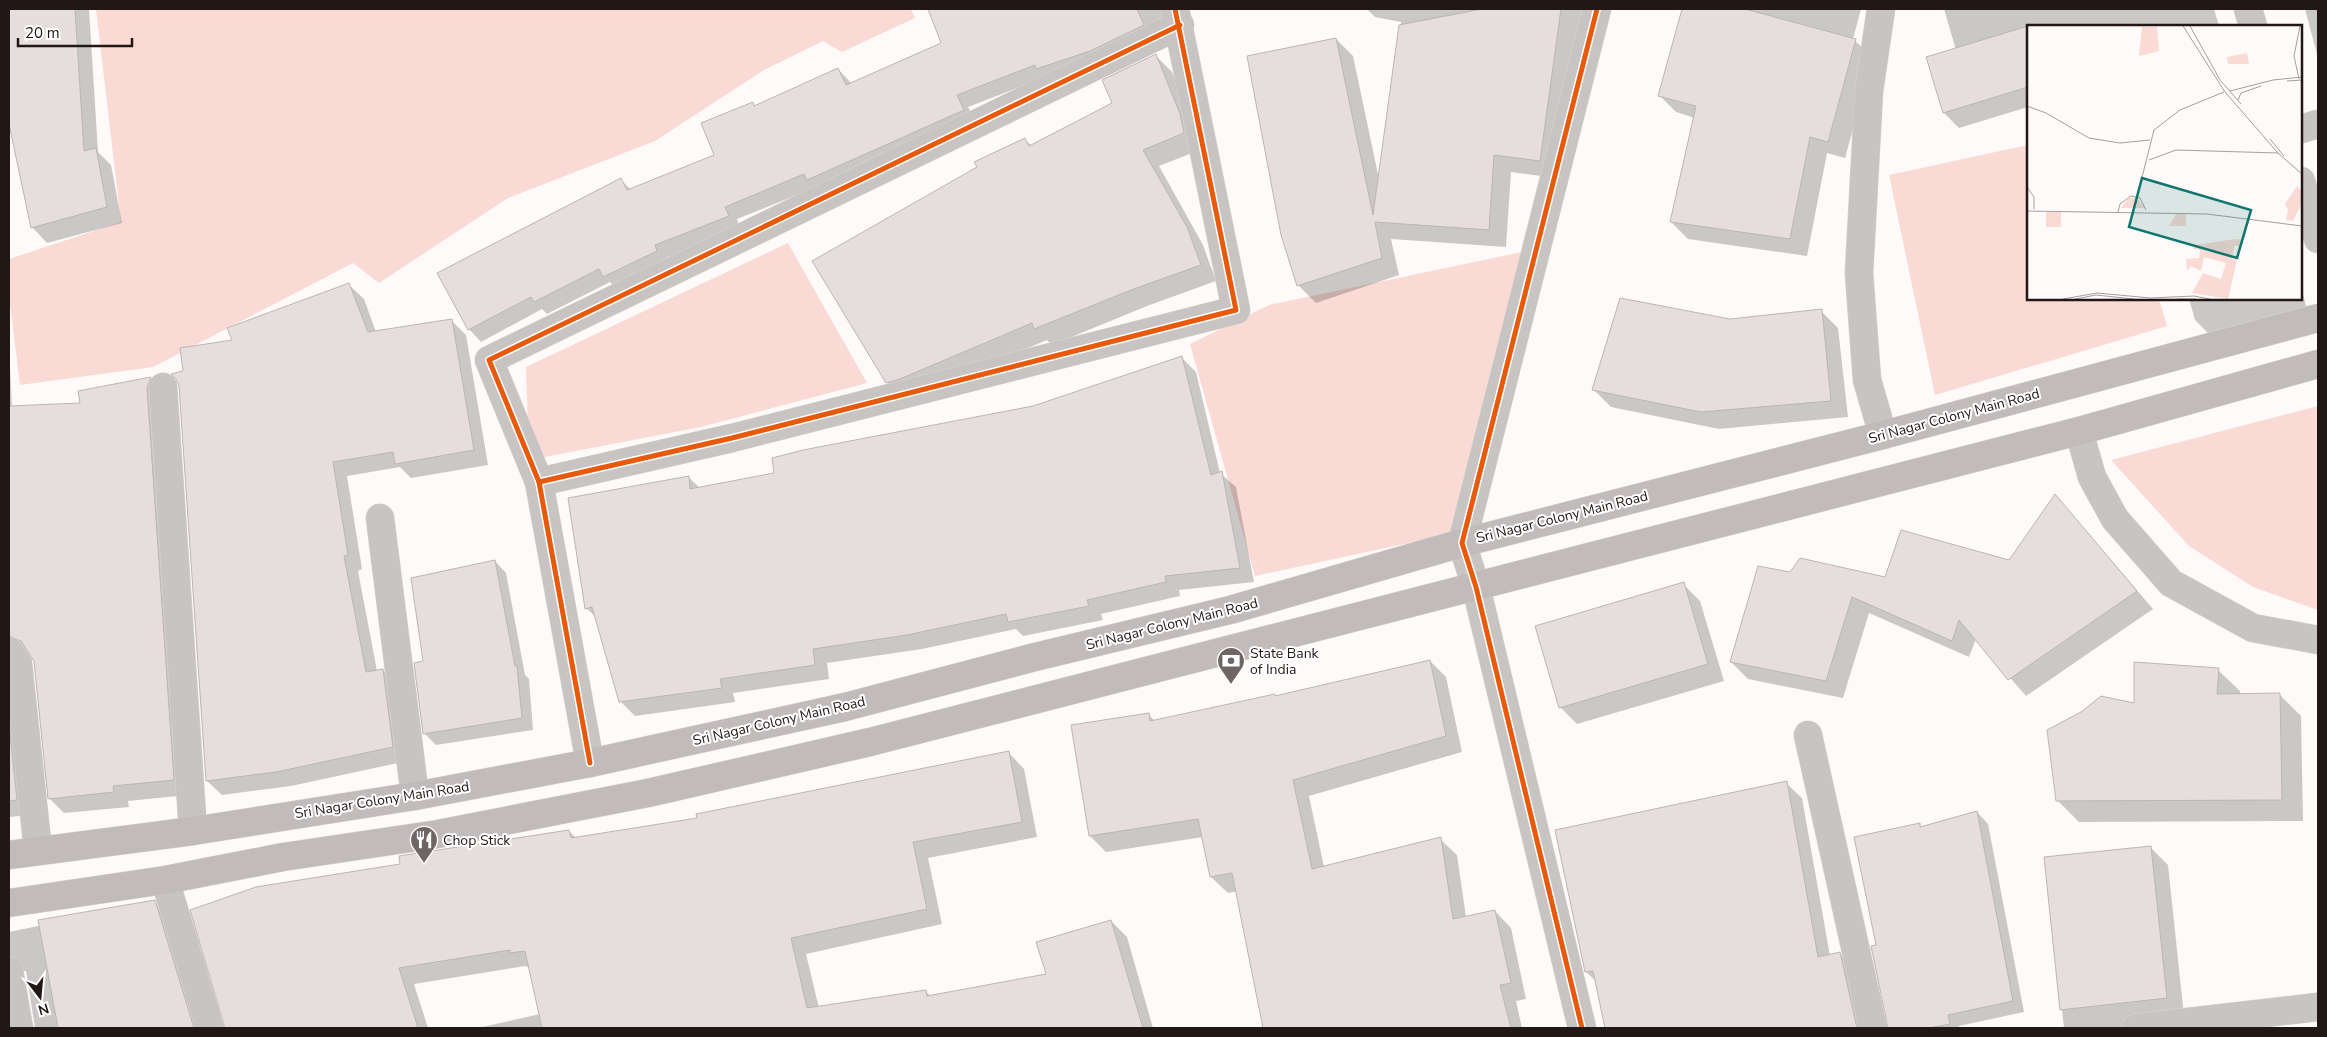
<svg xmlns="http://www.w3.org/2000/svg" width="2327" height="1037" font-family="'Nunito Sans',sans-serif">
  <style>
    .green { fill: #fadad4 }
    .shadow { fill: #0003 }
    .building { fill: #e6dedd; stroke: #bbb5b3 }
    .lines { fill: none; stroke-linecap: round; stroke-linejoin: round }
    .minor-casing { stroke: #d9d6d5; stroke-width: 29 }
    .major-casing { stroke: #d9d6d5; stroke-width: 29 }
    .minor { stroke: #c8c4c3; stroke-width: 28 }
    .major { stroke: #c1bcbb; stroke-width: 28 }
    .cycleway-casing { stroke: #fff; stroke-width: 8 }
    .cycleway { stroke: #e8590c; stroke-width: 5 }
    .labels { text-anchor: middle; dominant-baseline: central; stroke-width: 4; stroke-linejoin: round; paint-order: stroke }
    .street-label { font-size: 14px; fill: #211715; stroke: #fff }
    .poi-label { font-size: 14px; fill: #211715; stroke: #fff; text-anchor: start }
    .inset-road { fill: none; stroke: #a59f9e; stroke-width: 1 }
    .view { fill: #0f766e; fill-opacity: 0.15; stroke: #0f766e; stroke-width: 2.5 }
    .inset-edge { fill: none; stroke: #211715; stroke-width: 2.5 }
  </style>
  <rect width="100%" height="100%" fill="#fdfaf9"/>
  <!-- green -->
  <g class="green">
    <polygon points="96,9 911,9 915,18 842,52 823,41 764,70 655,141 508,198 379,283 353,263 153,367 20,385 9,296 9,259 121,222"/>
    <polygon points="2028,145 2028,299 2159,299 2167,326 1935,395 1889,175"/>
    <polygon points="788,243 867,383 701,427 529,460 526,367"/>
    <polygon points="1522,252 1460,532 1255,576 1190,344 1269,305"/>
    <polygon points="2318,406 2318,610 2253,587 2189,546 2111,460"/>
  </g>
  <!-- shadow -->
  <g class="shadow">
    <polygon points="9,9 89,9 98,152 111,165 122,223 47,243 32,227 11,129 9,127"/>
    <polygon points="929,9 1168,9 1172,20 1046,77 968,107 976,123 737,219 740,228 666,258 669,263 616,289 610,282 547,314 542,309 481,342 469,329 621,180 631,190 715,156 752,103 756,107 838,69 852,84 943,44"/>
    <polygon points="1367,9 1589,9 1557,178 1511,172 1506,247 1391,239 1399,275 1316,303 1298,285 1336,39 1353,56 1379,179 1401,22 1375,17"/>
    <polygon points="1683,9 1861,9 1853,39 1873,57 1845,158 1827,153 1807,256 1688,239 1671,222 1695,118 1676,112 1659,95"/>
    <polygon points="1944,9 2214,9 2219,26 2028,26 2028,107 1959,128 1944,113 1956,50"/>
    <polygon points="2305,9 2318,9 2318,58"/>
    <polygon points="1156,56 1172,72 1196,131 1200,150 1159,166 1203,245 1216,281 1147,306 1052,345 1047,340 917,395 903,398 887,382 1025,140 1032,146 1113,104"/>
    <polygon points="349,285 364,299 376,332 451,320 466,335 488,465 411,478 400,467 347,476 362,569 358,571 377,671 383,670 397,685 407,761 291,786 222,795 207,781 180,386 185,372 233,341"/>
    <polygon points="2301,286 2307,310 2212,337 2195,320 2189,299 2301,299"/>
    <polygon points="1821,311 1838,328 1848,417 1719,429 1611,407 1594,390 1730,321"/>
    <polygon points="9,345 12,407 81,404 79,392 151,379 166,394 188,795 128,801 129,807 64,813 49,798 35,661 29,651 23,650 9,665"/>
    <polygon points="1182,358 1196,372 1220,473 1236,487 1254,582 1179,590 1180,596 1101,614 1103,620 1023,636 1016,629 922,649 827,663 829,679 733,693 735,702 635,716 620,701 597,618 586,608 688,477 700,488 776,474 1034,407"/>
    <polygon points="2056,496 2153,609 2026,696 1976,639 1969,657 1869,613 1843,698 1748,679 1731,662 1791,573 1886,579 2009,562"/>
    <polygon points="495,561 506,573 525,675 529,679 533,730 436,745 424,733 424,662"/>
    <polygon points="1683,584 1700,601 1724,681 1577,724 1560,707"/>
    <polygon points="1430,661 1446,677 1462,752 1309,796 1324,867 1440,839 1457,855 1466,917 1495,911 1511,928 1526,999 1516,1001 1522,1028 1265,1028 1237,891 1228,893 1211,877 1203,837 1106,852 1090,836 1148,714 1155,721 1276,697"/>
    <polygon points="9,670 31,815 9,817"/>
    <polygon points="2218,670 2240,691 2240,695 2280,695 2301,716 2303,821 2079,822 2058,801 2135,704"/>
    <polygon points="1009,753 1024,769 1037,837 928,858 942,924 806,954 819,1008 925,991 931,996 1047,975 1111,921 1127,937 1153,1028 478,1028 540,1014 530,968 525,966 414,984 428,1028 226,1028 226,1023 401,865 569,831 576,838 698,819"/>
    <polygon points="1786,783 1802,798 1830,956 1840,954 1855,969 1869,1028 1606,1028 1597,982 1586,972"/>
    <polygon points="1977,812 1988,824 2024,1012 1959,1026 1959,1028 1890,1028 1872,947 1878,946 1919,824 1923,828"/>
    <polygon points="2150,847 2168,865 2184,1016 2126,1028 2064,1028 2045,858"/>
    <polygon points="154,902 170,917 204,1028 35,1028 26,971 22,971 9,1028 9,932"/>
  </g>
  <!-- building -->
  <g class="building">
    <polygon points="9,9 75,9 84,151 96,148 107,207 31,228 9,124"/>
    <polygon points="928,9 1137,9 1144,25 1090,51 1036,69 1035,65 957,95 964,110 807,180 804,174 725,207 729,216 655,245 657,251 603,277 599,269 534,302 531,297 468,330 437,273 621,178 627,190 714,155 701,123 753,102 754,106 838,68 846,85 941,43"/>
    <polygon points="1482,9 1561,9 1540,161 1494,155 1489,230 1375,222 1382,258 1297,286 1281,235 1247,56 1336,38 1373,215 1399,25"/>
    <polygon points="1682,9 1745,9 1856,39 1828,142 1810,137 1790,239 1670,222 1696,106 1658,96"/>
    <polygon points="2028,26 2028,87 1943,113 1926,57"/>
    <polygon points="1156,54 1180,114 1184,133 1143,150 1187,227 1201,265 1131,290 1034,329 1032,323 900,379 886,383 812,261 977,167 974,162 1025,138 1029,146 1112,103 1102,80"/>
    <polygon points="349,283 368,332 452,319 474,450 395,464 393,452 333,462 348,555 344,556 366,672 383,669 393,747 276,772 206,781 179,386 176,379 171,374 183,371 180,348 232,340 227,328"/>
    <polygon points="1620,298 1730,319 1822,309 1831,401 1701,412 1592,390"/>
    <polygon points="1182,356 1211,475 1222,471 1240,568 1165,576 1166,582 1087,600 1089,606 1008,622 1006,614 907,635 813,649 815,665 720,679 722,688 619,702 592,607 585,609 568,498 689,476 690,489 774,473 772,458 803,450 1033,406"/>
    <polygon points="151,377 147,388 174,780 113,786 114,792 48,799 34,661 21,641 9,636 9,406 80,403 78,391"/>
    <polygon points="2055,494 2137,591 2008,680 1959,620 1952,641 1852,597 1826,681 1730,662 1758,566 1790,572 1800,558 1885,577 1901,530 2009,560"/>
    <polygon points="495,560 515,666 517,666 522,718 423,734 414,663 423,661 411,578"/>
    <polygon points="1684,582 1708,664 1559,708 1535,626"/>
    <polygon points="1430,660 1446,736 1293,780 1312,869 1441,837 1453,919 1495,910 1511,983 1500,985 1511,1028 1263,1028 1232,873 1210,877 1198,819 1089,836 1071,725 1149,713 1150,721 1275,694 1275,696"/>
    <polygon points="2134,662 2219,668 2217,694 2280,693 2282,800 2056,801 2047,730 2081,712 2101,696 2134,703"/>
    <polygon points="9,724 17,800 9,801"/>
    <polygon points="1009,751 1022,822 913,842 927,909 791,938 807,1008 926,990 927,996 1046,974 1036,942 1111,920 1143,1028 542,1028 525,951 510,953 510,950 399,968 418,1028 225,1028 190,910 256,887 400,864 399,856 569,830 571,838 697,818 696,814"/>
    <polygon points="1787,781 1818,957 1840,952 1857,1028 1605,1028 1593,971 1585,972 1555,830"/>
    <polygon points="1977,811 2013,1001 1948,1015 1950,1024 1929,1028 1888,1028 1871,946 1876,945 1854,837 1920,823 1920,827"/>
    <polygon points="2151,846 2167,998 2060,1010 2044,857"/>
    <polygon points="155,900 194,1028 58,1028 38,920"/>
  </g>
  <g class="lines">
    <defs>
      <g id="minor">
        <polyline points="1881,9 1869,91 1859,273 1867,380 1883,435"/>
        <polyline points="2248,9 2253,26"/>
        <polyline points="2301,129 2318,124"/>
        <polyline points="2301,181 2318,239"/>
        <polyline points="163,387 193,831"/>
        <polyline points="2079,431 2092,477 2115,519 2171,583 2253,628 2318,640"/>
        <polyline points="539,482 732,438 1236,310 1175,9"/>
        <polyline points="380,518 415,796"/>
        <polyline points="9,651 18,663 38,851"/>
        <polyline points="1808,735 1873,1028"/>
        <polyline points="590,763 539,482 489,360 1180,25"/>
        <polyline points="165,880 210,1028"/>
        <polyline points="9,971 19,1028"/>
        <polyline points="1582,1028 1476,587 1462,543 1597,9"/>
        <polyline points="2136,1028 2318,1007"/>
      </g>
      <g id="major">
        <polyline points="9,855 193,831 415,796 590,763 845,707 1031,658 1230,610 1462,543 1883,435 2318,318"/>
        <polyline points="9,903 165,880 283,857 438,834 648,793 870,742 2079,431 2318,364"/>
      </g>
    </defs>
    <!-- minor casing -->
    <use href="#minor" class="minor-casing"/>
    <!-- major casing -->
    <use href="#major" class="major-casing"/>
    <!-- minor -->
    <use href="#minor" class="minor"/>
    <!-- major -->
    <use href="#major" class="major"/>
    <defs>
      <g id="cycleway">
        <polyline points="539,482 732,438 1236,310 1175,9"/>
        <polyline points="590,763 539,482 489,360 1180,25"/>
        <polyline points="1582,1028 1476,587 1462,543 1597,9"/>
      </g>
    </defs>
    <!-- cycleway casing -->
    <use href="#cycleway" class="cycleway-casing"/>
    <!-- cycleway -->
    <use href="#cycleway" class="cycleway"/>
  </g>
  <!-- icons -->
  <defs>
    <symbol id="bank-pin" viewBox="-11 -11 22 30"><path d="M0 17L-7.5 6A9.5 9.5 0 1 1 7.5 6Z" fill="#6e6665" stroke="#fff"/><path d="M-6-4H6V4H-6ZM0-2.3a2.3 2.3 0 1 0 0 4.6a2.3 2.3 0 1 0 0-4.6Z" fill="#fff"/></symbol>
    <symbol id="restaurant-pin" viewBox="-11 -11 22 30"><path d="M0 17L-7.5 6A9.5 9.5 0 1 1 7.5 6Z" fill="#6e6665" stroke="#fff"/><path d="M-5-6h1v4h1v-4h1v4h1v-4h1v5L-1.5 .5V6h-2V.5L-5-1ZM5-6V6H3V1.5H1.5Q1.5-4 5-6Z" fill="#fff"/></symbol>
  </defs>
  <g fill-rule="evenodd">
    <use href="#bank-pin" x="1215" y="645" width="32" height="43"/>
    <use href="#restaurant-pin" x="408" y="824" width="32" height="43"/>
  </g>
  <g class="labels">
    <!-- street labels -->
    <g class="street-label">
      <text transform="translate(1954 416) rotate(-15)">Sri Nagar Colony Main Road</text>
      <text transform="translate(1562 517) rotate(-14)">Sri Nagar Colony Main Road</text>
      <text transform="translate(1172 624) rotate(-14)">Sri Nagar Colony Main Road</text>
      <text transform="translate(779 721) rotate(-13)">Sri Nagar Colony Main Road</text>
      <text transform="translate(382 800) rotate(-9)">Sri Nagar Colony Main Road</text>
    </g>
    <!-- poi labels -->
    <g class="poi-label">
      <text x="1250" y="653">State Bank<tspan x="1250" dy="16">of India</tspan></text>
      <text x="443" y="840">Chop Stick</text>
    </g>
  </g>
  <!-- overview -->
  <g transform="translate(2027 25)">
    <rect width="275" height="275" fill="#fdfaf9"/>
    <path d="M115,2H130L132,26L112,31ZM220,28L222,39H201L200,32ZM270,161L275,166V178L266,196L259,195L261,185L258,179ZM102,173H110L118,183H94ZM19,187H34V202H19ZM149,189H159V201H142ZM208,214L214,215L213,221H207L205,234L210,235L201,274L165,268L176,248L194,254L199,238L177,232L174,246L164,241L160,246L159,234L172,233L173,225L166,224L168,220Z" fill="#fadad4"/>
    <path class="inset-road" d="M156,1L198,67L251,128L275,149M163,1L193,55L214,79M272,54L267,31L273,1M260,56L275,55M203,66L246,55L275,52M211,75L214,68L234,61M0,81L19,88L62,113L93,118L123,115M243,114L257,131M122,135L149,125L251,128M0,162L7,172V184M110,172L127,105L153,85L197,67M0,186L180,189L275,201M91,187L93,179L104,171L113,173L119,185M36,274L70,268L124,273L167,271L183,274M48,274L69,270L107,274M150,274H169"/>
    <path class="view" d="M115,153L224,185L210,233L102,202Z"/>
    <rect width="275" height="275" class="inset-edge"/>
  </g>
  <!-- border -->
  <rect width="2327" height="1037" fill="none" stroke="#211715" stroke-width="20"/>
  <!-- north arrow -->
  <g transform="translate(40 997) rotate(164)" stroke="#ffffff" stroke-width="4" paint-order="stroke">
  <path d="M0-4L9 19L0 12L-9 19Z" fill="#211715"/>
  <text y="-8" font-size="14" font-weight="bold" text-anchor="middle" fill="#211715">N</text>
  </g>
  <!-- scale -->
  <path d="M18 38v8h114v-8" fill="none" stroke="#211715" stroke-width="2.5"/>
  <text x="25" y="38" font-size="15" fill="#211715" stroke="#ffffff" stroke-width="4" paint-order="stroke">20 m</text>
</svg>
